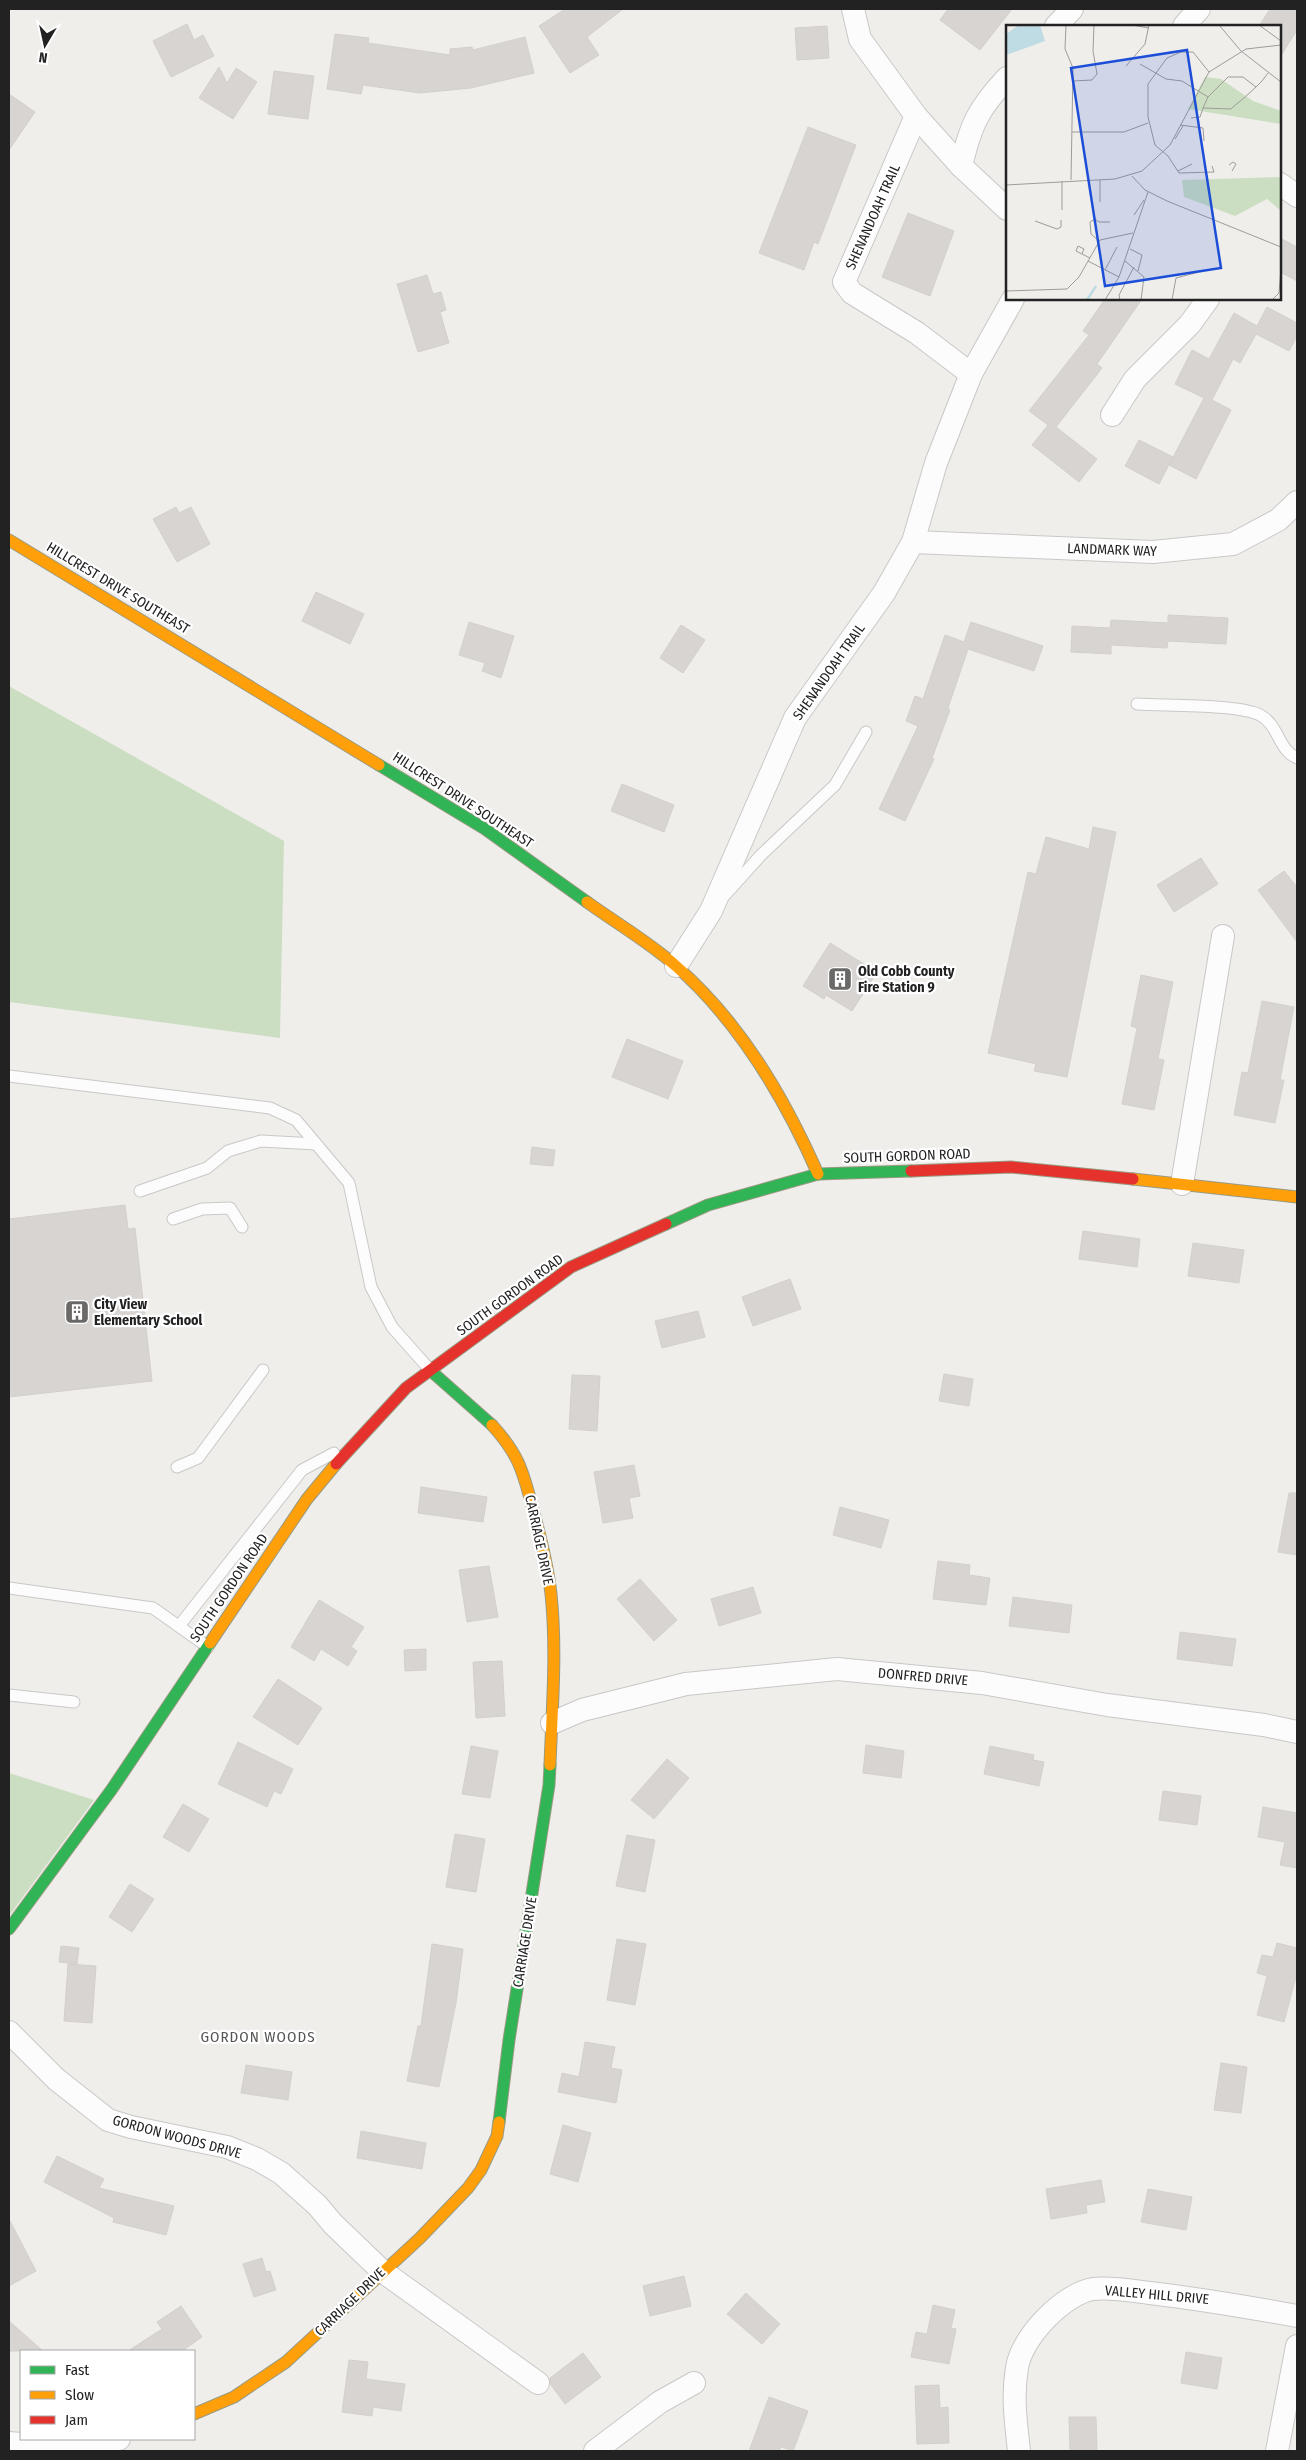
<svg xmlns="http://www.w3.org/2000/svg" width="1306" height="2460" font-family="'Fira Sans Condensed',sans-serif">
  <style>
    .forest { fill: #cbdec1 }
    .building { fill: #d7d4d2; stroke: #d3d0cc }
    .lines { fill: none; stroke-linecap: round; stroke-linejoin: round }
    .lane-casing { stroke: #c9c8c7; stroke-width: 13 }
    .street-casing { stroke: #c9c8c7; stroke-width: 24 }
    .fast-casing { stroke: #999a82; stroke-width: 13 }
    .slow-casing { stroke: #999a82; stroke-width: 13 }
    .jam-casing { stroke: #999a82; stroke-width: 13 }
    .lane { stroke: #fdfcfc; stroke-width: 11 }
    .street { stroke: #fdfcfc; stroke-width: 22 }
    .fast { stroke: #30b455; stroke-width: 11 }
    .slow { stroke: #ff9f0a; stroke-width: 11 }
    .jam { stroke: #e5322d; stroke-width: 11 }
    .labels { text-anchor: middle; dominant-baseline: central; stroke-width: 4.5; stroke-linejoin: round; paint-order: stroke }
    .street-label { font-size: 14px; fill: #222; stroke: #fff }
    .poi-label { font-size: 14px; font-weight: bold; fill: #222; stroke: #fff; text-anchor: start }
    .neighbourhood-label { font-size: 15px; letter-spacing: 1px; fill: #555; stroke: #fff }
    .inset-river { fill: none; stroke: #bfdbe3; stroke-width: 2.5 }
    .inset-road { fill: none; stroke: #9e9c9b; stroke-width: 1 }
    .view { fill: #1d4ed8; fill-opacity: 0.15; stroke: #1d4ed8; stroke-width: 2.5 }
    .inset-edge { fill: none; stroke: #222; stroke-width: 2.5 }
  </style>
  <rect width="100%" height="100%" fill="#f0eeeb"/>
  <!-- forest -->
  <g class="forest">
    <polygon points="9,686 284,841 280,1038 9,1002"/>
    <polygon points="9,1773 94,1800 9,1916"/>
  </g>
  <!-- building -->
  <g class="building">
    <polygon points="565,9 623,9 587,37 599,55 570,73 539,26"/>
    <polygon points="948,9 1012,9 980,50 940,20"/>
    <polygon points="1270,9 1297,9 1297,30 1280,57 1280,26 1259,26"/>
    <polygon points="187,24 194,40 203,35 214,56 171,77 153,41"/>
    <polygon points="827,26 829,58 797,60 795,28"/>
    <polygon points="335,34 369,38 368,43 450,55 450,49 472,47 473,50 525,37 534,73 471,88 420,93 363,85 361,94 327,89"/>
    <polygon points="219,67 227,83 236,68 257,82 233,119 199,98"/>
    <polygon points="274,71 314,76 308,119 268,114"/>
    <polygon points="9,94 35,112 9,150"/>
    <polygon points="808,127 856,145 818,244 814,242 804,270 759,253"/>
    <polygon points="908,213 954,231 930,296 882,277"/>
    <polygon points="1280,238 1297,247 1297,281 1280,272"/>
    <polygon points="427,275 433,294 441,292 446,310 440,312 449,343 418,352 397,284"/>
    <polygon points="1105,299 1142,299 1097,364 1102,368 1056,427 1097,459 1079,482 1032,445 1048,425 1029,411 1089,335 1083,331"/>
    <polygon points="1267,307 1297,323 1297,336 1289,351 1256,334 1240,363 1233,359 1212,400 1231,410 1196,479 1169,465 1204,398 1175,384 1192,350 1209,359 1234,313 1257,326"/>
    <polygon points="1139,440 1173,457 1159,484 1125,466"/>
    <polygon points="176,507 179,513 191,507 210,544 177,562 153,519"/>
    <polygon points="316,592 364,614 350,644 302,621"/>
    <polygon points="1168,615 1228,618 1226,644 1168,641 1167,648 1111,645 1111,654 1071,652 1072,626 1110,628 1111,620 1168,623"/>
    <polygon points="469,622 514,636 501,678 482,671 485,663 459,655"/>
    <polygon points="971,622 1043,646 1034,671 968,649 948,708 950,710 932,758 934,759 905,821 879,809 918,726 906,721 915,696 923,699 945,635 964,642"/>
    <polygon points="681,625 705,640 683,673 660,658"/>
    <polygon points="622,784 674,805 664,832 611,811"/>
    <polygon points="1093,827 1116,832 1067,1077 1034,1071 1036,1064 988,1053 1028,872 1036,874 1046,837 1089,849"/>
    <polygon points="1201,858 1218,884 1174,912 1157,885"/>
    <polygon points="1284,871 1297,887 1297,942 1258,890"/>
    <polygon points="830,943 877,972 852,1011 826,995 824,999 803,986"/>
    <polygon points="1141,975 1173,982 1158,1059 1164,1060 1154,1110 1122,1104 1137,1028 1131,1026"/>
    <polygon points="1262,1001 1294,1007 1280,1080 1284,1080 1275,1123 1234,1115 1242,1072 1248,1073"/>
    <polygon points="627,1039 683,1061 668,1099 612,1077"/>
    <polygon points="532,1147 555,1150 553,1166 530,1164"/>
    <polygon points="125,1205 128,1229 135,1228 152,1381 9,1397 9,1219"/>
    <polygon points="1083,1231 1140,1239 1137,1267 1079,1259"/>
    <polygon points="1193,1243 1244,1250 1239,1283 1188,1276"/>
    <polygon points="790,1279 801,1309 753,1326 742,1297"/>
    <polygon points="698,1311 705,1337 662,1348 655,1321"/>
    <polygon points="944,1374 973,1379 969,1406 939,1401"/>
    <polygon points="572,1375 600,1376 597,1431 569,1429"/>
    <polygon points="634,1465 640,1496 629,1498 633,1518 603,1523 594,1472"/>
    <polygon points="421,1487 487,1497 483,1522 418,1513"/>
    <polygon points="1289,1493 1297,1493 1297,1555 1278,1552"/>
    <polygon points="840,1507 889,1520 881,1548 833,1535"/>
    <polygon points="938,1561 970,1565 969,1575 990,1578 986,1605 933,1599"/>
    <polygon points="489,1566 498,1617 467,1622 459,1570"/>
    <polygon points="640,1579 677,1620 654,1641 617,1599"/>
    <polygon points="753,1587 761,1613 719,1626 711,1599"/>
    <polygon points="1013,1597 1072,1605 1069,1633 1009,1626"/>
    <polygon points="319,1600 364,1627 351,1647 357,1651 348,1666 321,1649 314,1661 291,1647"/>
    <polygon points="1180,1632 1236,1639 1232,1666 1177,1659"/>
    <polygon points="426,1649 426,1670 405,1671 404,1650"/>
    <polygon points="502,1661 505,1716 476,1718 473,1662"/>
    <polygon points="278,1679 322,1708 298,1745 253,1717"/>
    <polygon points="238,1742 293,1769 281,1794 274,1791 267,1807 218,1784"/>
    <polygon points="866,1745 904,1751 901,1778 863,1773"/>
    <polygon points="471,1746 498,1751 490,1798 462,1794"/>
    <polygon points="990,1746 1034,1755 1033,1760 1044,1762 1039,1786 984,1774"/>
    <polygon points="667,1759 689,1778 654,1819 631,1800"/>
    <polygon points="1163,1791 1201,1796 1197,1825 1159,1820"/>
    <polygon points="183,1804 209,1819 189,1852 163,1837"/>
    <polygon points="1263,1807 1297,1813 1297,1868 1280,1865 1285,1842 1258,1837"/>
    <polygon points="455,1834 485,1839 476,1892 446,1887"/>
    <polygon points="627,1835 655,1840 645,1892 616,1886"/>
    <polygon points="130,1884 154,1899 132,1932 109,1917"/>
    <polygon points="617,1939 646,1944 635,2005 607,2000"/>
    <polygon points="1277,1943 1297,1948 1297,1973 1284,2022 1257,2015 1267,1976 1257,1973 1262,1955 1273,1957"/>
    <polygon points="432,1944 463,1949 456,2003 439,2087 407,2081 418,2026 421,2026"/>
    <polygon points="61,1946 79,1948 77,1964 59,1962"/>
    <polygon points="68,1964 96,1966 92,2023 64,2021"/>
    <polygon points="585,2042 615,2047 611,2068 622,2070 616,2103 558,2092 562,2073 579,2077"/>
    <polygon points="1221,2063 1247,2067 1241,2113 1214,2110"/>
    <polygon points="246,2065 292,2072 288,2100 241,2093"/>
    <polygon points="563,2125 591,2133 578,2182 550,2174"/>
    <polygon points="361,2131 426,2143 422,2169 357,2158"/>
    <polygon points="57,2156 104,2179 99,2188 174,2206 166,2235 113,2222 114,2218 44,2182"/>
    <polygon points="1101,2180 1105,2202 1086,2205 1087,2213 1051,2219 1046,2189"/>
    <polygon points="1148,2189 1192,2197 1186,2230 1141,2222"/>
    <polygon points="9,2219 36,2271 9,2286"/>
    <polygon points="262,2258 266,2272 270,2271 276,2290 254,2297 243,2264"/>
    <polygon points="684,2276 691,2306 650,2316 643,2286"/>
    <polygon points="746,2293 780,2324 762,2344 727,2314"/>
    <polygon points="933,2305 955,2310 951,2328 956,2329 949,2364 911,2357 916,2332 927,2334"/>
    <polygon points="181,2306 202,2337 182,2351 128,2351 162,2329 157,2322"/>
    <polygon points="9,2321 43,2351 9,2351"/>
    <polygon points="1186,2352 1222,2358 1217,2389 1181,2383"/>
    <polygon points="583,2353 601,2377 565,2404 551,2385 550,2378"/>
    <polygon points="349,2360 368,2362 366,2379 405,2384 401,2411 373,2407 372,2416 342,2412"/>
    <polygon points="939,2385 940,2408 948,2407 949,2443 917,2444 915,2386"/>
    <polygon points="769,2397 808,2411 793,2451 781,2447 779,2451 749,2451"/>
    <polygon points="1069,2417 1096,2417 1097,2451 1070,2451"/>
  </g>
  <g class="lines">
    <defs>
      <g id="lane">
        <path d="M1137,704C1164,706 1238,704 1260,715C1279,725 1278,750 1297,758"/>
        <polyline points="725,895 761,855 835,785 866,732"/>
        <polyline points="9,1076 270,1108 296,1120 349,1183 371,1287 392,1327 431,1371"/>
        <polyline points="140,1191 207,1168 228,1151 261,1141 316,1144"/>
        <polyline points="173,1219 202,1209 230,1208 242,1227"/>
        <polyline points="177,1467 198,1458 263,1370"/>
        <polyline points="9,1588 153,1608 208,1647"/>
        <polyline points="179,1626 302,1470 334,1453"/>
        <polyline points="9,1695 74,1702"/>
      </g>
      <g id="street">
        <polyline points="853,9 860,39 916,116 961,166 1007,209"/>
        <polyline points="1056,26 1072,9"/>
        <polyline points="1184,26 1199,9"/>
        <polyline points="916,116 844,282 852,293 917,333 971,374"/>
        <path d="M961,166C971,124 978,109 1007,78"/>
        <polyline points="1280,184 1297,196"/>
        <polyline points="1112,415 1135,379 1190,324 1208,299"/>
        <polyline points="913,542 1153,552 1233,544 1278,520 1297,502"/>
        <polyline points="676,966 711,911 795,718 884,593 913,542 936,463 971,374 1013,299"/>
        <polyline points="1182,1184 1223,936"/>
        <polyline points="552,1723 582,1710 686,1684 837,1669 982,1683 1107,1705 1264,1725 1297,1732"/>
        <polyline points="9,2032 56,2079 108,2120 131,2127 227,2147 257,2159 281,2173 317,2205 333,2224 382,2271 538,2383"/>
        <polyline points="9,2443 70,2448 119,2439"/>
        <polyline points="595,2451 660,2402 694,2383"/>
        <path d="M1019,2451C1016,2423 1012,2396 1017,2368C1021,2338 1063,2294 1093,2289C1111,2287 1133,2291 1150,2293C1200,2299 1248,2307 1297,2316"/>
        <polyline points="1277,2451 1297,2346"/>
      </g>
      <g id="fast">
        <polyline points="379,765 485,829 587,902"/>
        <polyline points="666,1224 708,1205 818,1174 911,1171"/>
        <polyline points="431,1371 492,1425"/>
        <polyline points="9,1929 112,1789 210,1643"/>
        <polyline points="499,2122 509,2040 549,1785 550,1765"/>
      </g>
      <g id="slow">
        <polyline points="9,540 379,765"/>
        <path d="M587,902C616,923 649,942 676,966C740,1022 784,1097 818,1174"/>
        <polyline points="1133,1179 1297,1197"/>
        <path d="M492,1425C521,1457 523,1473 534,1513C541,1539 548,1567 551,1594C557,1651 552,1709 550,1765"/>
        <polyline points="210,1643 307,1499 336,1464"/>
        <polyline points="194,2414 234,2397 286,2362 420,2238 468,2188 481,2170 497,2136 499,2122"/>
      </g>
      <g id="jam">
        <polyline points="911,1171 1011,1167 1133,1179"/>
        <polyline points="336,1464 406,1388 571,1267 666,1224"/>
      </g>
    </defs>
    <!-- lane casing -->
    <use href="#lane" class="lane-casing"/>
    <!-- street casing -->
    <use href="#street" class="street-casing"/>
    <!-- fast casing -->
    <use href="#fast" class="fast-casing"/>
    <!-- slow casing -->
    <use href="#slow" class="slow-casing"/>
    <!-- jam casing -->
    <use href="#jam" class="jam-casing"/>
    <!-- lane -->
    <use href="#lane" class="lane"/>
    <!-- street -->
    <use href="#street" class="street"/>
    <!-- fast -->
    <use href="#fast" class="fast"/>
    <!-- slow -->
    <use href="#slow" class="slow"/>
    <!-- jam -->
    <use href="#jam" class="jam"/>
  </g>
  <!-- icons -->
  <defs>
    <symbol id="building-square" viewBox="-11 -11 22 22"><rect x="-9" y="-9" width="18" height="18" rx="4" fill="#6a6968" stroke="#fff"/><path d="M-4-6H4V6H1V3H-1V6H-4ZM-2.5-4.3h1.7v1.8h-1.7ZM.8-4.3h1.7v1.8H.8ZM-2.5-1h1.7V.8h-1.7ZM.8-1h1.7V.8H.8Z" fill="#fff"/></symbol>
  </defs>
  <g fill-rule="evenodd">
    <use href="#building-square" x="826" y="965" width="28" height="28"/>
    <use href="#building-square" x="63" y="1298" width="28" height="28"/>
  </g>
  <g class="labels">
    <!-- street labels -->
    <g class="street-label">
      <text transform="translate(873 217) rotate(-66)">SHENANDOAH TRAIL</text>
      <text transform="translate(1112 550) rotate(2)">LANDMARK WAY</text>
      <text transform="translate(118 588) rotate(31)">HILLCREST DRIVE SOUTHEAST</text>
      <text transform="translate(829 672) rotate(-55)">SHENANDOAH TRAIL</text>
      <text transform="translate(463 800) rotate(33)">HILLCREST DRIVE SOUTHEAST</text>
      <text transform="translate(907 1156) rotate(-2)">SOUTH GORDON ROAD</text>
      <text transform="translate(510 1295) rotate(-36)">SOUTH GORDON ROAD</text>
      <text transform="translate(539 1540) rotate(78)">CARRIAGE DRIVE</text>
      <text transform="translate(229 1588) rotate(-56)">SOUTH GORDON ROAD</text>
      <text transform="translate(923 1677) rotate(5)">DONFRED DRIVE</text>
      <text transform="translate(525 1942) rotate(-81)">CARRIAGE DRIVE</text>
      <text transform="translate(177 2137) rotate(15)">GORDON WOODS DRIVE</text>
      <text transform="translate(1157 2295) rotate(5)">VALLEY HILL DRIVE</text>
      <text transform="translate(350 2302) rotate(-44)">CARRIAGE DRIVE</text>
    </g>
    <!-- poi labels -->
    <g class="poi-label">
      <text x="858" y="971">Old Cobb County<tspan x="858" dy="16">Fire Station 9</tspan></text>
      <text x="94" y="1304">City View<tspan x="94" dy="16">Elementary School</tspan></text>
    </g>
    <!-- neighbourhood labels -->
    <g class="neighbourhood-label">
      <text x="258" y="2037">GORDON WOODS</text>
    </g>
  </g>
  <!-- overview -->
  <g transform="translate(1006 25)">
    <rect width="275" height="275" fill="#f0eeeb"/>
    <path d="M199,52L215,54L247,76L275,86V99L182,84ZM275,152V186L261,174L229,191L178,172L176,155Z" fill="#cbdec1"/>
    <path d="M13,0H34L39,16L0,30V9Z" fill="#bfdbe3"/>
    <path class="inset-river" d="M81,275L90,261"/>
    <path class="inset-road" d="M60,0L59,24L67,43L65,155M126,0L143,3M213,0L235,26L275,57M253,0L275,16M134,39L160,54L176,56L202,72M120,41L139,19L143,0M203,47L187,27H175L161,33L142,59V92L149,120L162,131L173,148L208,147L206,141M67,56L86,55L91,49L87,26L88,0M250,62L237,52H222L202,72L197,83L225,84L227,82L238,73L250,62L256,56L262,48M185,93L194,92L197,83M174,100L197,103L198,116M66,107H118L142,98M169,114L177,101M223,140L227,137L230,139L226,146M172,146L186,139M126,151L139,165L161,176L275,222M56,156V185M0,160L109,154L136,146L164,120L203,47L240,24L275,20M94,177V155M128,190L138,175M29,196L51,204L55,202V195M93,216L85,209L84,197L89,194L93,197H104M124,224L136,230L132,246M76,229L78,224L72,221L70,226L84,233M82,236L113,252M119,236L138,252L135,275M99,245L111,222M0,266L61,264L73,252L94,215L127,208M99,275L113,252L142,167M114,275L113,270L128,242M166,275L170,253L193,247M266,275L273,268L275,244"/>
    <path class="view" d="M181,25L215,243L99,261L65,43Z"/>
    <rect width="275" height="275" class="inset-edge"/>
  </g>
  <!-- border -->
  <rect width="1306" height="2460" fill="none" stroke="#222222" stroke-width="20"/>
  <!-- legend -->
  <rect x="20" y="2350" width="175" height="90" fill="#ffffff" stroke="#a7a7a7"/>
  <rect x="30" y="2366" width="25" height="8" fill="#30b455" stroke="#a7a7a7"/>
  <text x="65" y="2375" font-size="15" fill="#222222">Fast</text>
  <rect x="30" y="2391" width="25" height="8" fill="#ff9f0a" stroke="#a7a7a7"/>
  <text x="65" y="2400" font-size="15" fill="#222222">Slow</text>
  <rect x="30" y="2416" width="25" height="8" fill="#e5322d" stroke="#a7a7a7"/>
  <text x="65" y="2425" font-size="15" fill="#222222">Jam</text>
  <!-- north arrow -->
  <g transform="translate(45 45) rotate(189)" stroke="#ffffff" stroke-width="4" paint-order="stroke">
  <path d="M0-4L9 19L0 12L-9 19Z" fill="#222222"/>
  <text y="-8" font-size="14" font-weight="bold" text-anchor="middle" fill="#222222">N</text>
  </g>
</svg>
